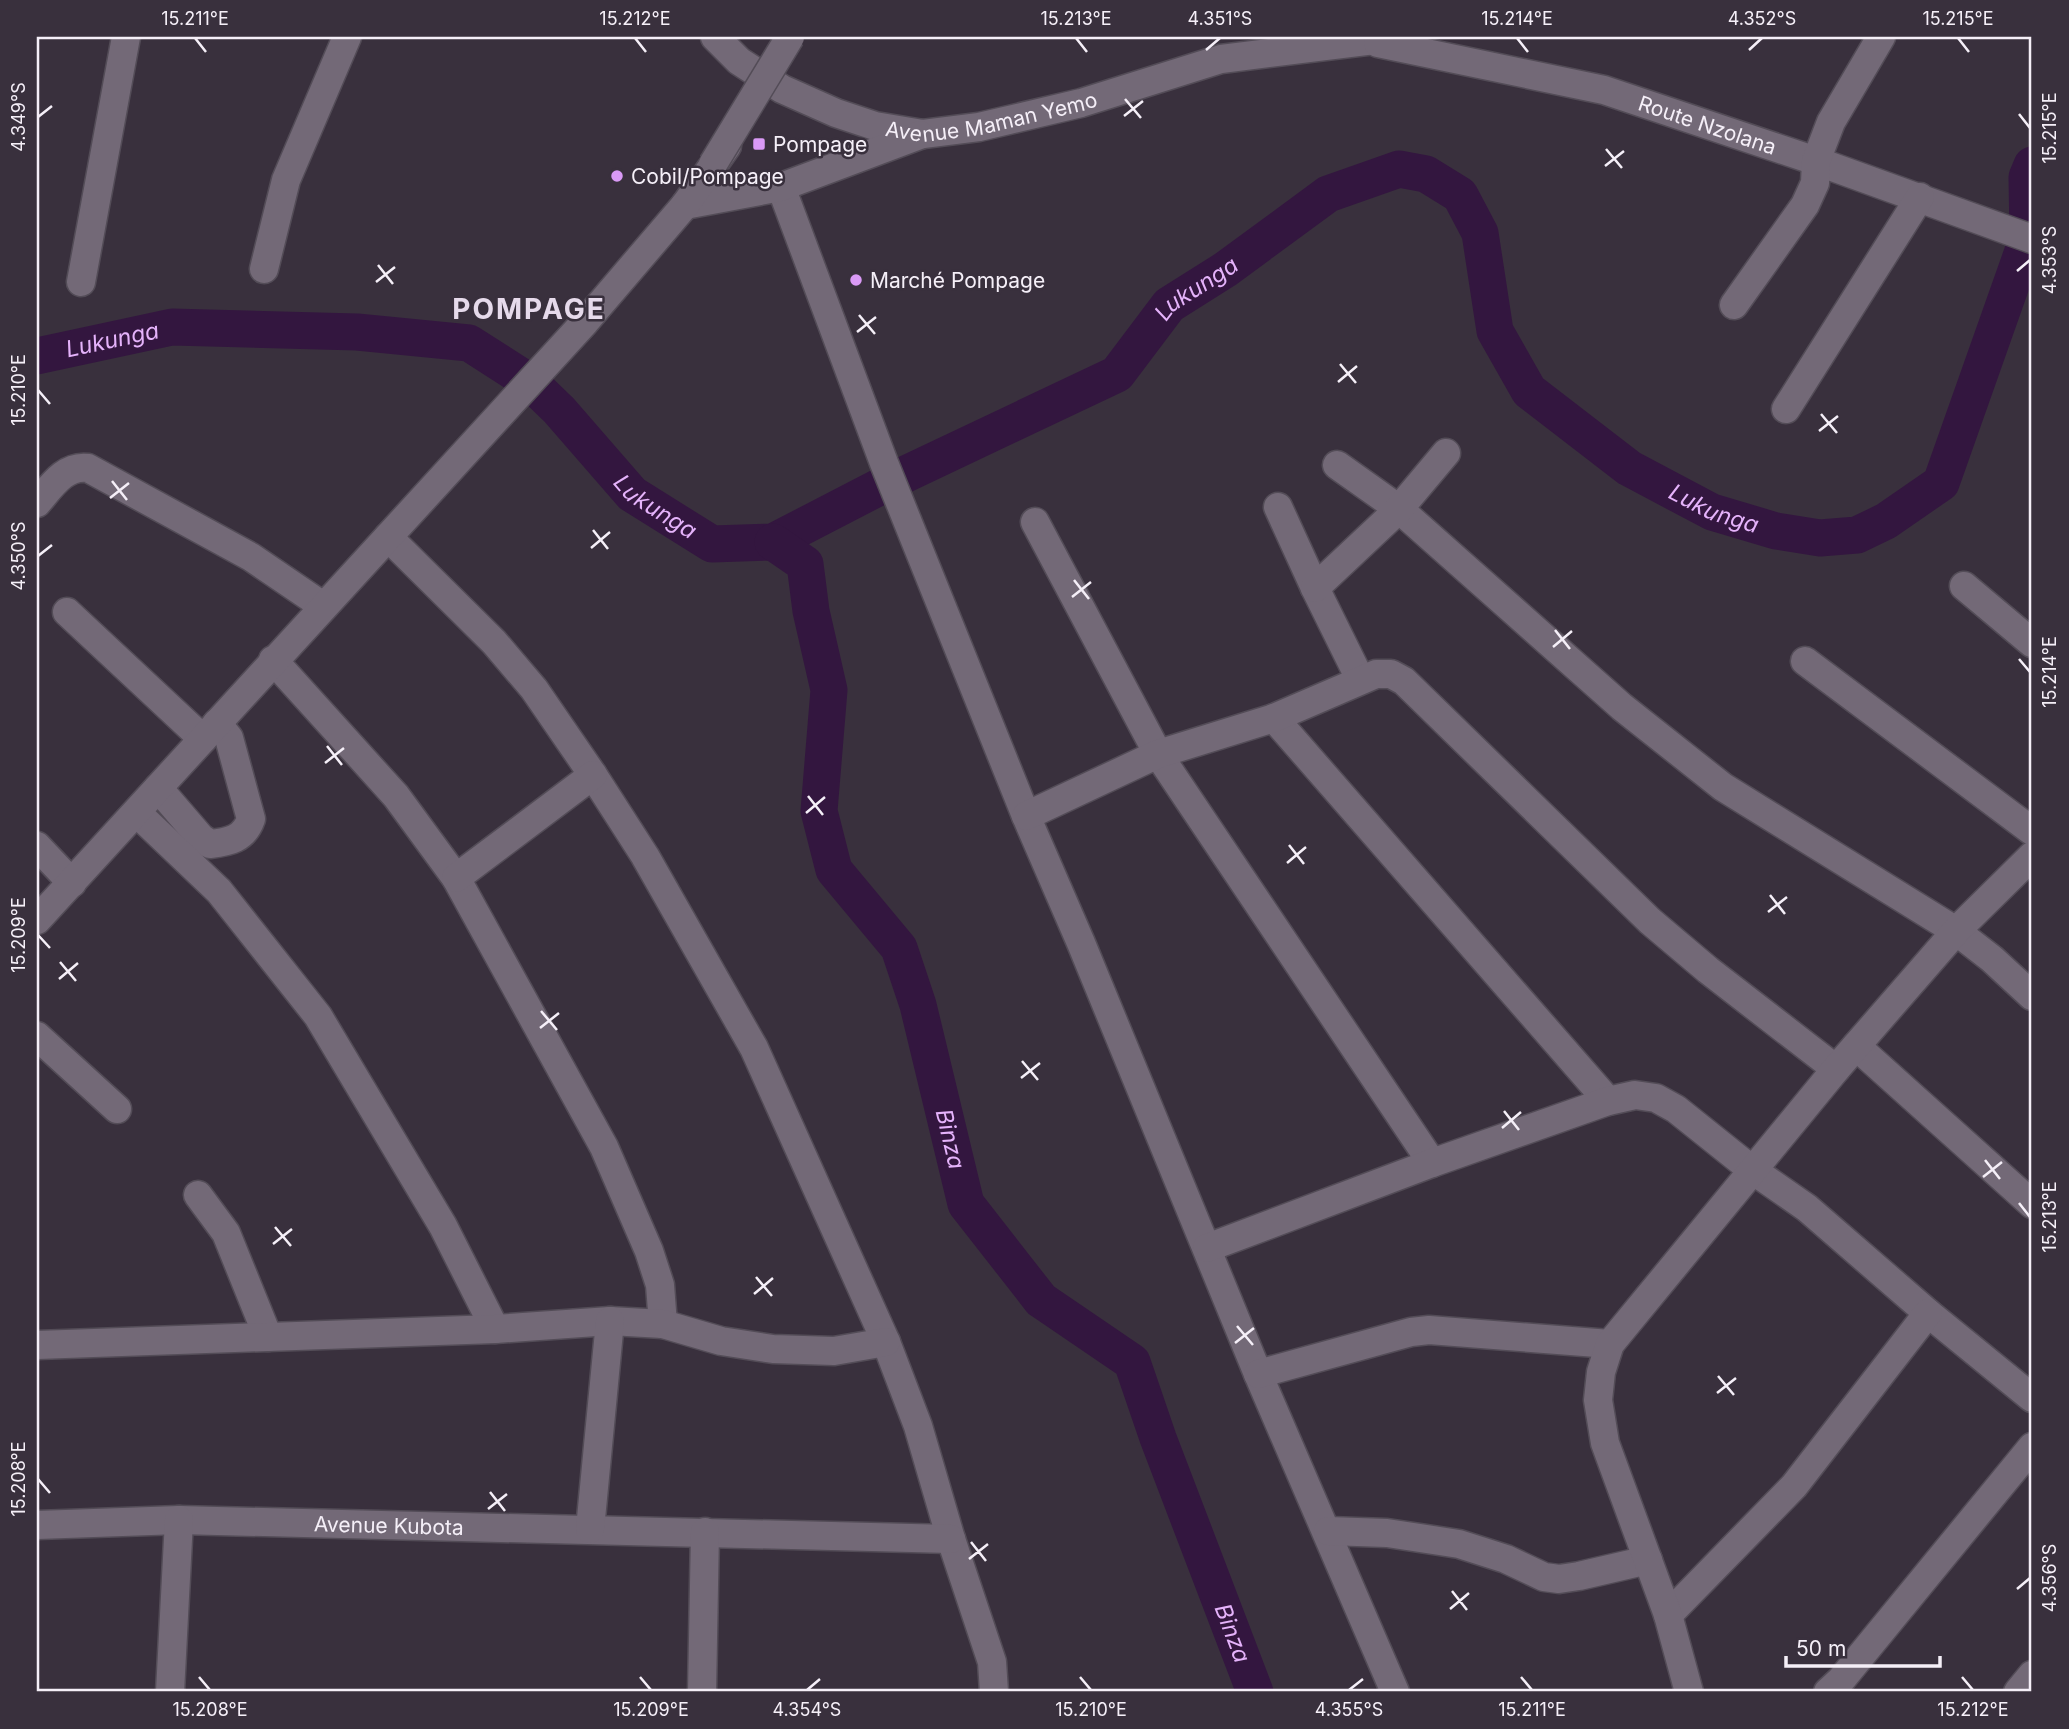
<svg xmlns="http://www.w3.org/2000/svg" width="2069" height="1729" font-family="Inter,sans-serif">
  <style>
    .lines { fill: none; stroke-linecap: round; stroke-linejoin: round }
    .river { stroke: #33163f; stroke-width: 37 }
    .minor-casing { stroke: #534c57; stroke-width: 31 }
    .minor { stroke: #736977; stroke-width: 28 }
    .minor-bridge-casing { stroke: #534c57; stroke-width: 31; stroke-linecap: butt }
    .minor-bridge { stroke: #736977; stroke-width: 28 }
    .ticks { fill: none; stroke: #f5eff8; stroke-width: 2.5 }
    .poi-dot { fill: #da9af6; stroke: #39303d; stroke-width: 2.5 }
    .labels { text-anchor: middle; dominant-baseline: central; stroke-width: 5; stroke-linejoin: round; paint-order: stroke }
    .street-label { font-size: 21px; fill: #f5eff8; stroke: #39303d }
    .poi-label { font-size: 21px; fill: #f5eff8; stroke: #39303d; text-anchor: start }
    .water-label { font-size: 23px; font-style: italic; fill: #e5b3fb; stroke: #39303d }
    .district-label { font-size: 28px; font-weight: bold; letter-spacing: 2px; fill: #e6daeb; stroke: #39303d }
    .neatline { fill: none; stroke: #f5eff8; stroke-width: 2.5 }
    .ticks-label { font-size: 18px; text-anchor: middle; fill: #f5eff8 }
  </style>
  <rect width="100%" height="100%" fill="#39303d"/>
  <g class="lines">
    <!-- river -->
    <g class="river">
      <path id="s1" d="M37,356L172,327L357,332L469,343L530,382L559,410L632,494L712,544L773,542L889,482L1117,374L1169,305L1226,269L1328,194L1399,169L1426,174L1460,195L1480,233L1495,331L1529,391L1629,468L1712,512L1776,531L1820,538L1857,535L1886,521L1941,483L2028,237L2027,177L2032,165"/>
      <path id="s2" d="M773,542L805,564L811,611L829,690L819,811L834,870L899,948L918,1005L966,1204L1041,1300L1132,1362L1158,1438L1255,1692"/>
    </g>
    <defs>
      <g id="minor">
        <path id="s3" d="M715,37L739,61L782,89L836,113L875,126L923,134L979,127L1081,103L1221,59L1399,37"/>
        <path id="s4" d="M1378,43L1604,90L1816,161L2032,239"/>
        <polyline points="781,187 884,463 1026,816 1081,943 1258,1374 1395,1692"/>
        <polyline points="685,205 781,187 920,135"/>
        <polyline points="264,269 286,180 347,37"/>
        <polyline points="81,282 126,37"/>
        <polyline points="1734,305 1805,205 1815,183 1816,161 1831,122 1881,37"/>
        <polyline points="1786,409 1920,197"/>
        <polyline points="1337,465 1399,509 1622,707 1723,787 1956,931 1992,959 2032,996"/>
        <path d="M37,503C51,487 64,465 88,468L251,557L323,606"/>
        <polyline points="1278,507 1315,588 1360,679"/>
        <polyline points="1035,522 1158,754 1432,1163"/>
        <polyline points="388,537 494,642 534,689 593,775 645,856 754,1048 886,1342 918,1426 951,1539 992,1662 994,1692"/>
        <polyline points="1964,586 2032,643"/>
        <polyline points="1315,588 1399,509 1446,453"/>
        <polyline points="67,612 203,739"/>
        <polyline points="273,660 396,796 456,878 604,1147 649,1251 660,1285 663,1324"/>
        <polyline points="1805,661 2032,831"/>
        <polyline points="1274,718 1608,1101"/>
        <path d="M158,788L201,838L210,844C229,842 244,839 251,819L229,738L217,723"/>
        <polyline points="137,813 219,891 318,1016 443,1226 495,1329"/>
        <polyline points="1026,816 1158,754 1274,718 1376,674 1391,674 1404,681 1650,921 1708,970 1836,1069"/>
        <polyline points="37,846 72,883"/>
        <polyline points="456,878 593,775"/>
        <polyline points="37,920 585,322 685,205 727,146"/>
        <polyline points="37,1036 117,1109"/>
        <polyline points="1856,1046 2032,1204"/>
        <polyline points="198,1195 226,1233 268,1337"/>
        <polyline points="1207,1248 1432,1163 1608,1101 1635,1095 1656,1098 1676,1109 1751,1169 1807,1208 1928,1313 2032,1398"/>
        <polyline points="37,1345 495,1329 610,1321 663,1324 721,1341 773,1349 834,1351 886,1342"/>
        <polyline points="1258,1374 1411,1332 1429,1330 1610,1344"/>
        <path id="s5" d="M37,1525L179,1520L951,1539"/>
        <polyline points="590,1529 610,1321"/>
        <polyline points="1328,1531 1387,1533 1459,1544 1506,1559 1544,1577 1559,1579 1579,1576 1648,1560"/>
        <polyline points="1668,1615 1794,1486 1928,1313"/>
        <polyline points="170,1692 179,1520"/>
        <polyline points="702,1692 705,1532"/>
        <polyline points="1689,1692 1668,1615 1605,1443 1598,1400 1601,1372 1610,1344 1836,1069 1956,931 2032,856"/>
        <polyline points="1828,1692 1841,1680 2032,1447"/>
        <polyline points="2018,1692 2032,1675"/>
      </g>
    </defs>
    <!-- minor casing -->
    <use href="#minor" class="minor-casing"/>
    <!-- minor -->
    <use href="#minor" class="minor"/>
    <defs>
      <polyline id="minor-bridge" points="713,164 790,37"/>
    </defs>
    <!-- minor-bridge casing -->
    <use href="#minor-bridge" class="minor-bridge-casing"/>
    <!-- minor-bridge -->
    <use href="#minor-bridge" class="minor-bridge"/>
  </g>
  <!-- ticks -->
  <path class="ticks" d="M195,38L206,52M635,38L646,52M1076,38L1087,52M1517,38L1528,52M1958,38L1969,52M1206,50L1220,38M1749,50L1762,38M1125,99L1141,118M2019,114L2030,128M1124,116L1143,101M38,117L52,106M1606,149L1622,168M1605,166L1624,151M378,265L393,284M2017,271L2030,260M376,282L395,267M859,315L875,334M857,332L876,317M1340,364L1356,383M1338,382L1357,366M38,390L50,404M1821,414L1837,433M1819,431L1838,416M112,481L127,500M110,498L129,483M593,530L608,549M591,548L610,532M38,556L52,545M1074,580L1089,599M1072,597L1091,582M1555,630L1570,649M1553,647L1572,631M2019,659L2030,672M327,746L342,765M325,763L344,748M808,796L823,815M806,813L825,797M1289,845L1304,864M1287,863L1306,847M1770,895L1785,914M1768,912L1787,897M38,935L50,948M60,962L76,981M59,979L78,963M541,1011L557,1030M540,1028L559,1013M1022,1061L1038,1080M1021,1078L1040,1063M1504,1111L1519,1130M1502,1128L1521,1112M1985,1160L2000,1179M1983,1177L2002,1162M2019,1203L2030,1217M275,1227L291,1246M273,1244L292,1229M756,1277L772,1296M754,1294L773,1278M1237,1326L1253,1345M1235,1343L1254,1328M1718,1376L1734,1395M1717,1393L1736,1378M38,1479L50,1493M490,1492L505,1511M488,1509L507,1494M971,1542L986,1561M969,1559L988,1544M2017,1589L2030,1578M1452,1591L1467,1610M1450,1609L1469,1593M199,1677L210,1690M640,1677L651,1690M1080,1677L1091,1690M1521,1677L1532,1690M1962,1677L1973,1690M807,1690L820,1679M1349,1690L1363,1679"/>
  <!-- markers -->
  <g class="poi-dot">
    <rect x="752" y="137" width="14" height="14" rx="3.5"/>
    <circle cx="617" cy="176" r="7"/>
    <circle cx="856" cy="280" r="7"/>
  </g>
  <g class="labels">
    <!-- street labels -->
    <g class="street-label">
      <text stroke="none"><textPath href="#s3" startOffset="304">Avenue Maman Yemo</textPath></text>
      <text stroke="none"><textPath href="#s4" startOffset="340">Route Nzolana</textPath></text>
      <text stroke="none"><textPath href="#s5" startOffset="352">Avenue Kubota</textPath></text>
    </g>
    <!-- poi labels -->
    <g class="poi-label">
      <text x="773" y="144">Pompage</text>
      <text x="631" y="176">Cobil/Pompage</text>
      <text x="870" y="280">Marché Pompage</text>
    </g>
    <!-- water labels -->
    <g class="water-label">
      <text stroke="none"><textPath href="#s1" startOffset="1316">Lukunga</textPath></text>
      <text stroke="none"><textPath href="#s1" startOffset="77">Lukunga</textPath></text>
      <text stroke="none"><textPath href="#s1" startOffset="686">Lukunga</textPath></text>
      <text stroke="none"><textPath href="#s1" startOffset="2053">Lukunga</textPath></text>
      <text stroke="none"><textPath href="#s2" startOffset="649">Binza</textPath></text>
      <text stroke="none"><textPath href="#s2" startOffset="1237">Binza</textPath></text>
    </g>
    <!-- district labels -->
    <g class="district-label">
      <text x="529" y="309">POMPAGE</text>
    </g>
  </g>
  <!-- border -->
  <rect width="2069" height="1729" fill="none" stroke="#39303d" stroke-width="77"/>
  <!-- scale -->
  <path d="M1786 1656v10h154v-10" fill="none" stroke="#f5eff8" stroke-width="3.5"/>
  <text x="1796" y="1656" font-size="21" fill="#f5eff8" stroke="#39303d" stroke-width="5" paint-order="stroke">50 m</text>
  <rect x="38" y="38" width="1992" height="1652" class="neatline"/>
  <g class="ticks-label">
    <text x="195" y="25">15.211°E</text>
    <text x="635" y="25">15.212°E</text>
    <text x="1076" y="25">15.213°E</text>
    <text x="1220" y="25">4.351°S</text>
    <text x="1517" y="25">15.214°E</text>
    <text x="1762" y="25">4.352°S</text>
    <text x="1958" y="25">15.215°E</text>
    <text transform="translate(19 117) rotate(-90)" y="6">4.349°S</text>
    <text transform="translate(2050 128) rotate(-90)" y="6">15.215°E</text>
    <text transform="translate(2050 260) rotate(-90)" y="6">4.353°S</text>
    <text transform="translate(19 390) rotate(-90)" y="6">15.210°E</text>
    <text transform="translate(19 556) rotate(-90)" y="6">4.350°S</text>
    <text transform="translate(2050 672) rotate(-90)" y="6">15.214°E</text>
    <text transform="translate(19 935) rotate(-90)" y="6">15.209°E</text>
    <text transform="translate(2050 1217) rotate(-90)" y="6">15.213°E</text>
    <text transform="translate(19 1479) rotate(-90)" y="6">15.208°E</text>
    <text transform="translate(2050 1578) rotate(-90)" y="6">4.356°S</text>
    <text x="210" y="1716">15.208°E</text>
    <text x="651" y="1716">15.209°E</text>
    <text x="807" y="1716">4.354°S</text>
    <text x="1091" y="1716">15.210°E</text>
    <text x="1349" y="1716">4.355°S</text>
    <text x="1532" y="1716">15.211°E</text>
    <text x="1973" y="1716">15.212°E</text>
  </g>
</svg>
